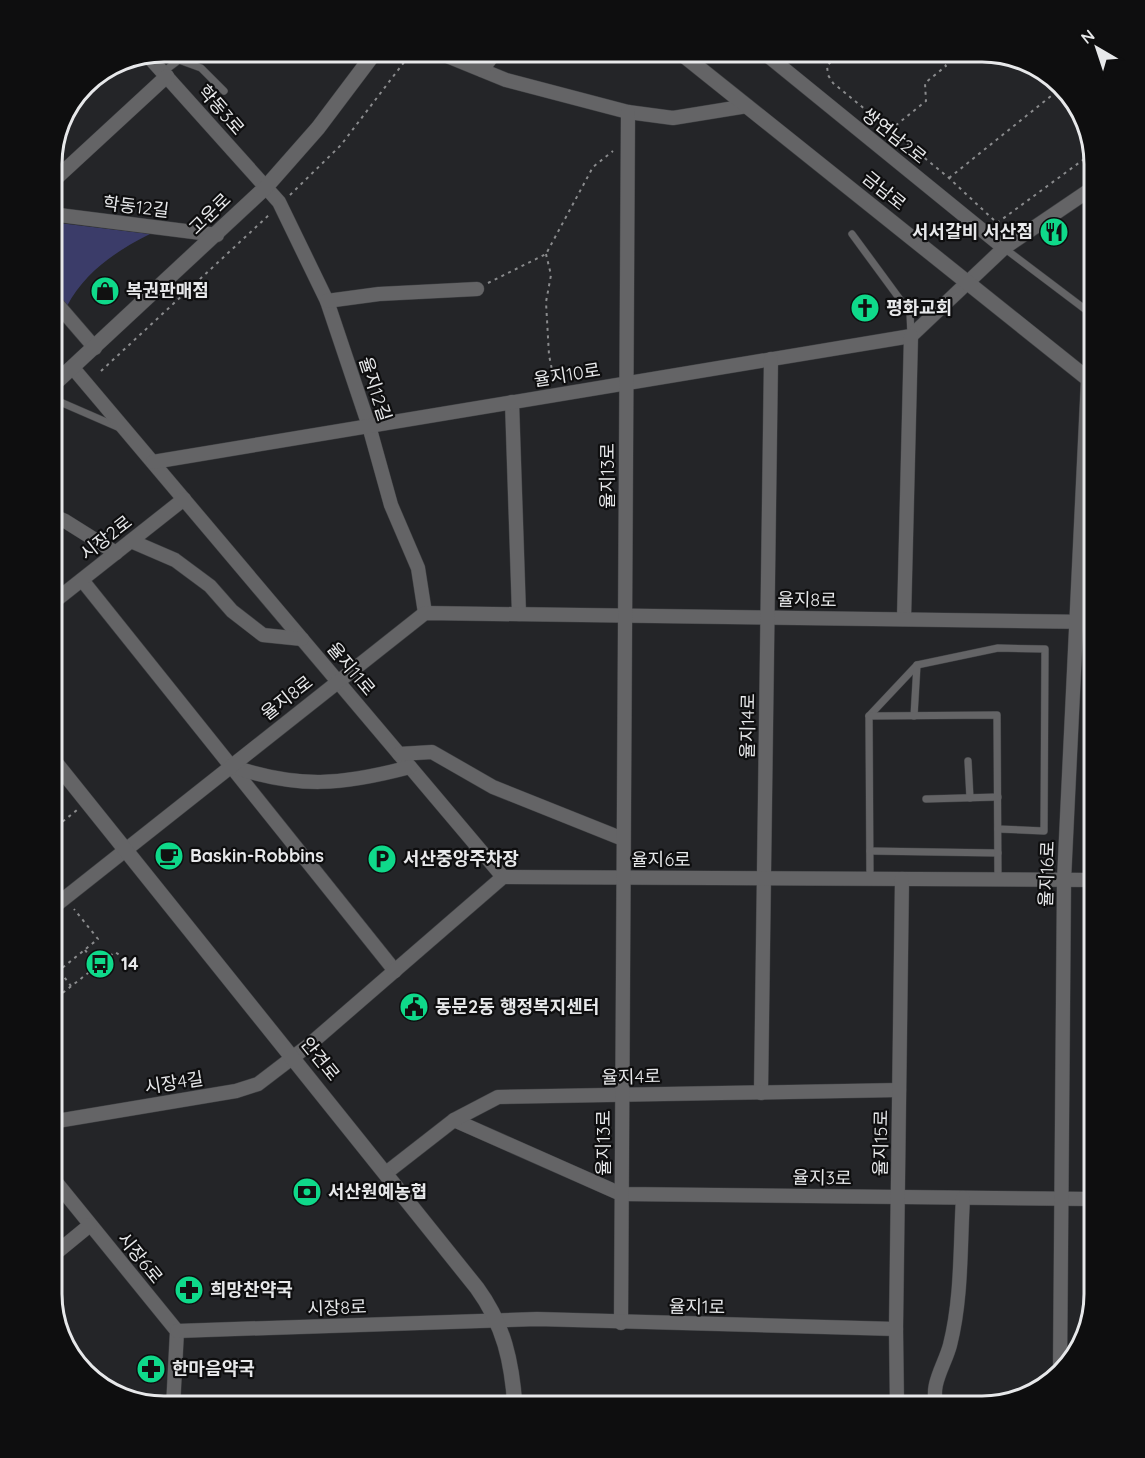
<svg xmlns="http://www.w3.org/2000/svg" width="1145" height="1458" viewBox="0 0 1145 1458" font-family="Quicksand,'Noto Sans KR',sans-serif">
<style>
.green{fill:#3b3c69}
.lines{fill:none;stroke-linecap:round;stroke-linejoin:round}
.service-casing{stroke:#3f4043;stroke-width:8}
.minor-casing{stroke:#3f4043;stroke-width:15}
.tertiary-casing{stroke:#3f4043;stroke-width:16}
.path{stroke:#8a8b8d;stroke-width:2;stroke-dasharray:3 4.5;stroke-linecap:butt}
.service{stroke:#646466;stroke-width:7}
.minor{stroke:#646466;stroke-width:14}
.tertiary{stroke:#646466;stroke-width:15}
.labels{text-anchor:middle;stroke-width:4.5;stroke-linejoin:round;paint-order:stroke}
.street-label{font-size:18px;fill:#e7e8ea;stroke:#0e0e0f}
.poi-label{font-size:18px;font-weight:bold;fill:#e7e8ea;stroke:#0e0e0f;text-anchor:start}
.rim{fill:none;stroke:#e7e8ea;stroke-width:3}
</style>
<rect width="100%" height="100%" fill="#242528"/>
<path class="green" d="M 51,222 L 150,234 C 116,251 85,272 67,306 L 51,287 Z"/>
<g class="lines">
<g class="service-casing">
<g id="service">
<polyline points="163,72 179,60 201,68 224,91"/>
<polyline points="852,234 910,313 911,336"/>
<polyline points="1004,248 1094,316"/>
<polyline points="51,398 120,428"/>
<polyline points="869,716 917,665 998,648 1045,649 1044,831 998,829"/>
<polyline points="914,716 917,665"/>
<polyline points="968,761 970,798"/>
<polyline points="926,799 998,797"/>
<polyline points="870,851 998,853"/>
<polyline points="870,879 869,716 997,715 998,880"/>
</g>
</g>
<g class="minor-casing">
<g id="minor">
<polyline points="435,51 506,80 628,112 673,118 747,106"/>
<polyline points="762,51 1004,248"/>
<polyline points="149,57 279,202 327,301 369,426 391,505 418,568 425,613"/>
<polyline points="482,70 496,51"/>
<polyline points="51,183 167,76"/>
<polyline points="51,214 217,235"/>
<polyline points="51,297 95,348"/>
<polyline points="327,301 379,294 477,289"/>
<polyline points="73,368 503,877"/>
<polyline points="512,402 519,614"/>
<polyline points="153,462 911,336 1004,248 1094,187"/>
<polyline points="51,515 65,521 116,553"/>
<polyline points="131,541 175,560 210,586 232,611 263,635 302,639"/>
<polyline points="82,580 395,971"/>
<polyline points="51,604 184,499"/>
<polyline points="904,619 911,336"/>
<polyline points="399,754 432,752 493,787 623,839"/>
<path d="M 231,766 C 299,789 342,785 410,767"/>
<polyline points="51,909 425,613 1094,622"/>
<polyline points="761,1093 771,359"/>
<polyline points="454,1120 621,1194 1094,1199"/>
<polyline points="51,1122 236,1091 258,1084 309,1045 503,877 1094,880"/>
<polyline points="386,1173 454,1120 498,1097 899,1090"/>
<polyline points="51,1176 177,1331 173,1407"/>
<polyline points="51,1257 90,1225"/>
<polyline points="621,1323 628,112"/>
<polyline points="177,1331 537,1319 896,1329"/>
<polyline points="1060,1371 1064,880 1088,379"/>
<polyline points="897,1407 896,1329 902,879"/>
<path d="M 938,1407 C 928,1387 945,1365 950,1345 C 962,1298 960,1246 963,1198"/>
</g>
</g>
<g class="tertiary-casing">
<g id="tertiary">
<polyline points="678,51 1088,379 1094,380"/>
<polyline points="51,387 266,187 318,128 376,51"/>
<path d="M 51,757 L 477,1288 C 504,1325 512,1362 515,1407"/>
</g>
</g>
<g class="path">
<polyline points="841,51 827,66 828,75 833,83 949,178 997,223 1091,154"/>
<polyline points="890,130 926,101 925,83 946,66 935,51"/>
<polyline points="949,178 1061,88"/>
<polyline points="290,195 341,145 411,53"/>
<polyline points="546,254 551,275 546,302 549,355 554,380"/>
<polyline points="488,283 546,254 593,167 613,151"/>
<polyline points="101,371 270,214"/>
<polyline points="51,418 58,411"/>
<polyline points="51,831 77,810"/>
<polyline points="85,950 97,966"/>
<polyline points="51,960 71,986"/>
<polyline points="51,977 98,939 74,909"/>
<polyline points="51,1002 115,952 124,958"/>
</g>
<use href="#service" class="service"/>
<use href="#minor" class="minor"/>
<use href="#tertiary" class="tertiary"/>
</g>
<defs>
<g id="restaurant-disc" transform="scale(1.5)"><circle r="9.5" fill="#0fd98a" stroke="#0e0e0f"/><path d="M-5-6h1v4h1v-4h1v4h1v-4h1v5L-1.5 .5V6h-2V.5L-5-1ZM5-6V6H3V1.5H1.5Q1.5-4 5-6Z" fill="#111"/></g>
<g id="shop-disc" transform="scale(1.5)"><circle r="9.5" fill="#0fd98a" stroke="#0e0e0f"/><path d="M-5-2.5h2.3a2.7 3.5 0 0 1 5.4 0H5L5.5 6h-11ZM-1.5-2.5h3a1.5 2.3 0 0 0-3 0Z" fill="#111"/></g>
<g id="church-disc" transform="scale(1.5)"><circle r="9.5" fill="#0fd98a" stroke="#0e0e0f"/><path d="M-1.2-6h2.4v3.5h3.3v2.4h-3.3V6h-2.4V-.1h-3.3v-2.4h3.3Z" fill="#111"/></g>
<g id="cafe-disc" transform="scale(1.5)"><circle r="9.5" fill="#0fd98a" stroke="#0e0e0f"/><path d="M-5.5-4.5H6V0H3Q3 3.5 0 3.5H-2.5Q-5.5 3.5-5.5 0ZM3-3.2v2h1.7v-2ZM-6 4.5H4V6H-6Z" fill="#111"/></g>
<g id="parking-disc" transform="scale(1.5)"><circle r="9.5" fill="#0fd98a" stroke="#0e0e0f"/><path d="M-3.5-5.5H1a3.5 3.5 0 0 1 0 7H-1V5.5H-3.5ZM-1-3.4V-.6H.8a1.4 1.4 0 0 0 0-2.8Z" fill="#111"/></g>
<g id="bus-disc" transform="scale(1.5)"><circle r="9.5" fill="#0fd98a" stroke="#0e0e0f"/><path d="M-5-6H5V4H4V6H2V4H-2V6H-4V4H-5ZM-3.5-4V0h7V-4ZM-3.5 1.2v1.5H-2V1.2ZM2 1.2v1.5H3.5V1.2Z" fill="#111"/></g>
<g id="civic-disc" transform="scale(1.5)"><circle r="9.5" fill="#0fd98a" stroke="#0e0e0f"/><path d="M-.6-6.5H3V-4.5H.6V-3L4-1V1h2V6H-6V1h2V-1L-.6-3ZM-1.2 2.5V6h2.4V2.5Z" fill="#111"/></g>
<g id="bank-disc" transform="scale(1.5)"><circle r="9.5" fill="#0fd98a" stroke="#0e0e0f"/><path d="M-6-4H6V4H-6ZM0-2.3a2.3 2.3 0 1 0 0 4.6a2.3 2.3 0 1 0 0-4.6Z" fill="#111"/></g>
<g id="pharmacy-disc" transform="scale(1.5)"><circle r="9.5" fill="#0fd98a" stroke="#0e0e0f"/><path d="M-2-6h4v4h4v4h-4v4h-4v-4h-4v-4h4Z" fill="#111"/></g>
</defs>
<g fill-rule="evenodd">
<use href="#restaurant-disc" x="1054" y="232"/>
<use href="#shop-disc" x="105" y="291"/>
<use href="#church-disc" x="865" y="308"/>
<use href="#cafe-disc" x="169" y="856"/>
<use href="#parking-disc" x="382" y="859"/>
<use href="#bus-disc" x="100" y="964"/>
<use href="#civic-disc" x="414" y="1007"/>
<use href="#bank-disc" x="307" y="1192"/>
<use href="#pharmacy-disc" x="189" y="1290"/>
<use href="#pharmacy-disc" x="151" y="1369"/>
</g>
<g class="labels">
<g class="street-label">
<text transform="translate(221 110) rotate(49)" y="6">학동3로</text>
<text transform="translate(894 136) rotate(39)" y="6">쌍연남2로</text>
<text transform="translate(884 191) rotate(39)" y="6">금남로</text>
<text transform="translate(136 207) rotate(7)" y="6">학동12길</text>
<text transform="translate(210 214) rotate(-44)" y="6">고운로</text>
<text transform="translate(567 375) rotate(-9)" y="6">율지10로</text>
<text transform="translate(375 389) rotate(72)" y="6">율지12길</text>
<text transform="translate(608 476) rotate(-90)" y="6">율지13로</text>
<text transform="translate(106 538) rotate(-38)" y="6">시장2로</text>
<text transform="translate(807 600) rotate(1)" y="6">율지8로</text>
<text transform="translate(351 669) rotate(50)" y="6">율지11로</text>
<text transform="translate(287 698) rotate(-38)" y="6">율지8로</text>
<text transform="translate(748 726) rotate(-89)" y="6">율지14로</text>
<text x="661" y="866">율지6로</text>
<text transform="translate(1047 874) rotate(-88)" y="6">율지16로</text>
<text transform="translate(320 1059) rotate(51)" y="6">안견로</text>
<text transform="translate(631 1077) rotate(-1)" y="6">율지4로</text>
<text transform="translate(174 1083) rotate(-9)" y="6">시장4길</text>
<text transform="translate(604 1143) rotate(-90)" y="6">율지13로</text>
<text transform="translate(881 1143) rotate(-89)" y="6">율지15로</text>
<text transform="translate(822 1178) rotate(1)" y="6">율지3로</text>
<text transform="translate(140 1258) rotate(51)" y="6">시장6로</text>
<text transform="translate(697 1307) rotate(1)" y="6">율지1로</text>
<text transform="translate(337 1308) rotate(-2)" y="6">시장8로</text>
</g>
<g class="poi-label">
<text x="1033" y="238" text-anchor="end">서서갈비 서산점</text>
<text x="126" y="297">복권판매점</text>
<text x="886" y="314">평화교회</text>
<text x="190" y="862">Baskin-Robbins</text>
<text x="403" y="865">서산중앙주차장</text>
<text x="121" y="970">14</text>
<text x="435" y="1013">동문2동 행정복지센터</text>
<text x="328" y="1198">서산원예농협</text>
<text x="210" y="1296">희망찬약국</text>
<text x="172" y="1375">한마음약국</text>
</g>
</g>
<path d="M0 0H1145V1458H0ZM164 62H982A102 102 0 0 1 1084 164V1294A102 102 0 0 1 982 1396H164A102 102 0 0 1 62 1294V164A102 102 0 0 1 164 62Z" fill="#0e0e0f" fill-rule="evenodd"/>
<path class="rim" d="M164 62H982A102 102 0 0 1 1084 164V1294A102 102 0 0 1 982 1396H164A102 102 0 0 1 62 1294V164A102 102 0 0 1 164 62Z"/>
<g transform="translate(1097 48) rotate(321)" stroke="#0e0e0f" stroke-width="4.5" paint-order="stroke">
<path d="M0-4.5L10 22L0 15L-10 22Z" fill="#e7e8ea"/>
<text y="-9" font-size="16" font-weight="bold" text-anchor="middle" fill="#e7e8ea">N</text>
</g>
</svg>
